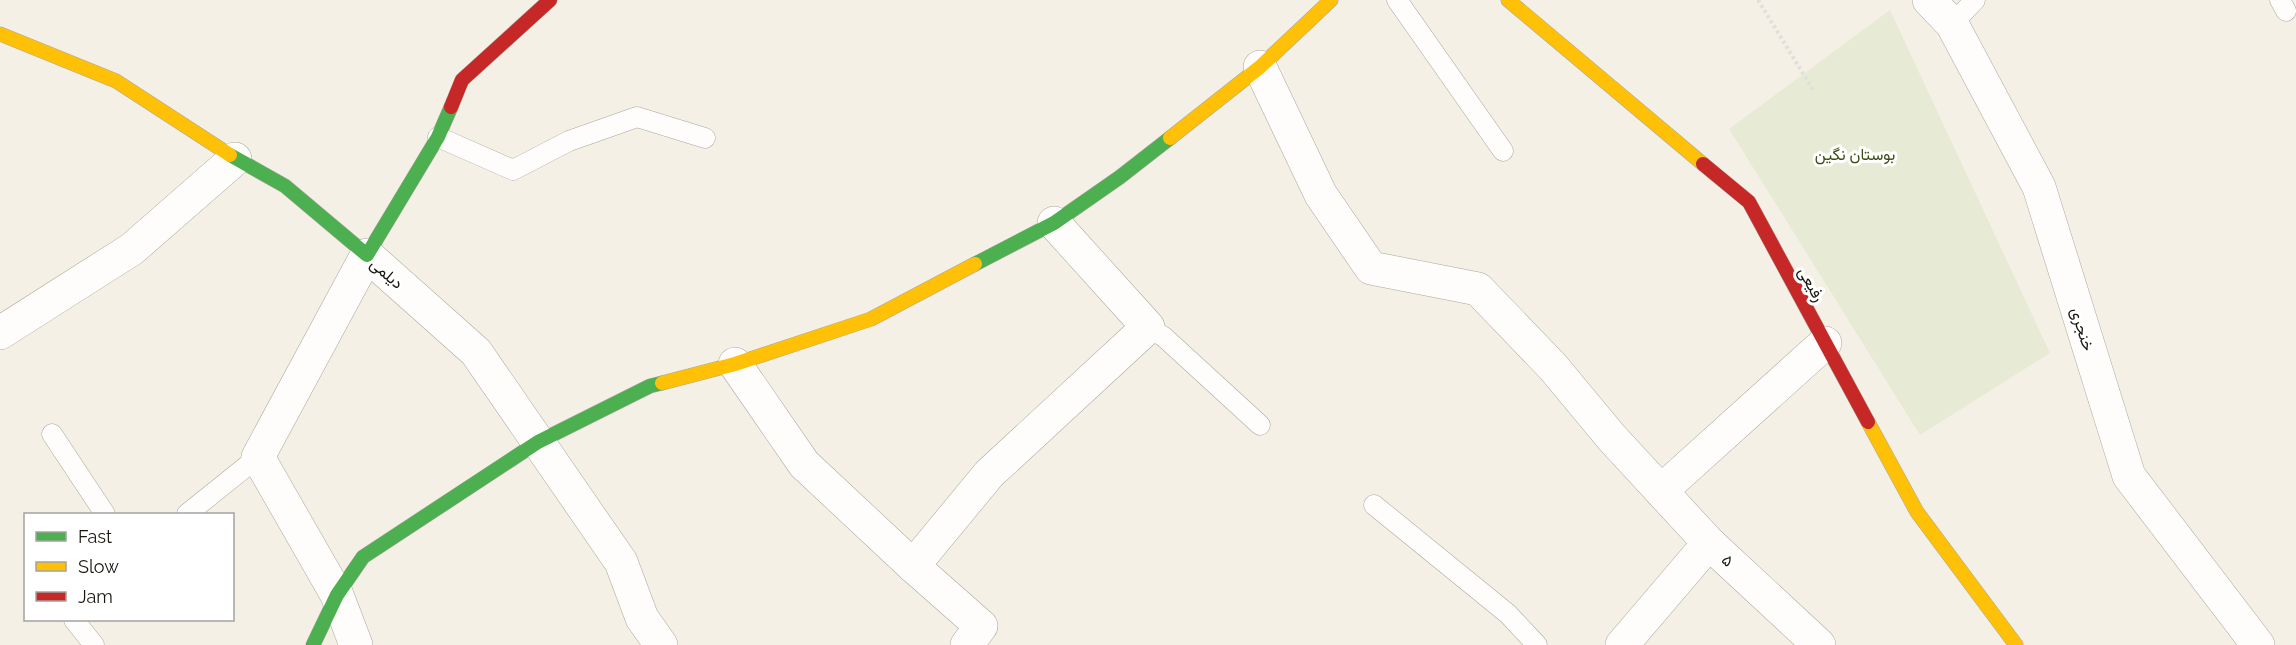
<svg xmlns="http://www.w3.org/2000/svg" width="2296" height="645" viewBox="0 0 2296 645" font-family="Raleway,Vazirmatn,sans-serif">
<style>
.green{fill:#e7ead5}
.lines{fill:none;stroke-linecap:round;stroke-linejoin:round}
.lane-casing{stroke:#aaa79f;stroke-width:21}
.street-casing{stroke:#aaa79f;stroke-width:34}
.fast-casing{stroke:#aaa79f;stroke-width:15}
.slow-casing{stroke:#aaa79f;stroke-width:15}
.jam-casing{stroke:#aaa79f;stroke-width:15}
.path{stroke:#e0dfdc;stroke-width:4;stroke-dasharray:3 3;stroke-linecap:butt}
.lane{stroke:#fefdfb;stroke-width:20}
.street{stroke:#fefdfb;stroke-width:33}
.fast{stroke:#4caf50;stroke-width:14}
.slow{stroke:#ffc107;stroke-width:14}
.jam{stroke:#c62828;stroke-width:14}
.labels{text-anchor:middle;stroke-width:6;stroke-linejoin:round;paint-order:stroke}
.park-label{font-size:16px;fill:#3c4b14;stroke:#fff}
.street-label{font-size:16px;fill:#19160f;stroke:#fff}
</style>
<rect width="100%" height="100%" fill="#f5f0e5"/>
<polygon class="green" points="1890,10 2050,353 1920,435 1729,129"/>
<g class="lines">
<g class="lane-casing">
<g id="lane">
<polyline points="1397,0 1503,151"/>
<polyline points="2280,0 2286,11"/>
<polyline points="1952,24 1975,0"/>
<polyline points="438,137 513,170 569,141 637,117 705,138"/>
<polyline points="1148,327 1164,337 1260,425"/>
<polyline points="52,434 105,514"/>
<polyline points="1374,505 1508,614 1537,645"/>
<polyline points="187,514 258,457"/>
<polyline points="74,620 94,645"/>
</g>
</g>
<g class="street-casing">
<g id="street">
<polyline points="1929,0 1952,24 2039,187 2129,476 2258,645"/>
<polyline points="1260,67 1321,195 1371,268 1478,289 1553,367 1612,438 1709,543"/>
<polyline points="0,333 132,249 235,159"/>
<polyline points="735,364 804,464 913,566 989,474 1148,327 1054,223"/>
<polyline points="1661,491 1825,343"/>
<polyline points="913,566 981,626 967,645"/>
<polyline points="356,645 337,595 258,457 367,255 476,352 621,562 642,618 661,645"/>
<polyline points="1622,645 1709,543 1819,645"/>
</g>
</g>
<g class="fast-casing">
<g id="fast">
<polyline points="230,155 285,186 367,255 438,137 451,107"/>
<polyline points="975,264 1054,223 1120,177 1170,138"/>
<polyline points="313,645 337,595 363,557 538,442 650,386 662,383"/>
</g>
</g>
<g class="slow-casing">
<g id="slow">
<polyline points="1508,0 1703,164"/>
<polyline points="0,34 116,81 230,155"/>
<polyline points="1170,138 1260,67 1331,0"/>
<polyline points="662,383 735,364 871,319 975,264"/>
<polyline points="1868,422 1917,512 2016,645"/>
</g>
</g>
<g class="jam-casing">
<g id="jam">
<polyline points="451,107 462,80 550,0"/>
<polyline points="1703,164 1749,202 1868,422"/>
</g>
</g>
<polyline class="path" points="1758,0 1813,90"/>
<use href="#lane" class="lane"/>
<use href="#street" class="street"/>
<use href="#fast" class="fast"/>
<use href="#slow" class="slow"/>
<use href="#jam" class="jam"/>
</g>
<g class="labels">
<g class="park-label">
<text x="1855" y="160">بوستان نگین</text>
</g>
<g class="street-label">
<text transform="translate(387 273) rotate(41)" y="6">دیلمی</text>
<text transform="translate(1812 284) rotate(61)" y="6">رفیعی</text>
<text transform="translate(2083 329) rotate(73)" y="6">خنجری</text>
<text transform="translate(1728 560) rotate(43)" y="6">۵</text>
</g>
</g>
<rect x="24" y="513" width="210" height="108" fill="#ffffff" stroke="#a3a29f" stroke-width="1.5"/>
<rect x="36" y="532" width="30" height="9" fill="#4caf50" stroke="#a3a29f" stroke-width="1.5"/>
<text x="78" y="543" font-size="18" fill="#19160f">Fast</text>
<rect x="36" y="562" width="30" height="9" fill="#ffc107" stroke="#a3a29f" stroke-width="1.5"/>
<text x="78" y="573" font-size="18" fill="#19160f">Slow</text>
<rect x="36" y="592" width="30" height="9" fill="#c62828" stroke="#a3a29f" stroke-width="1.5"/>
<text x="78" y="603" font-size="18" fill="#19160f">Jam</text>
</svg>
